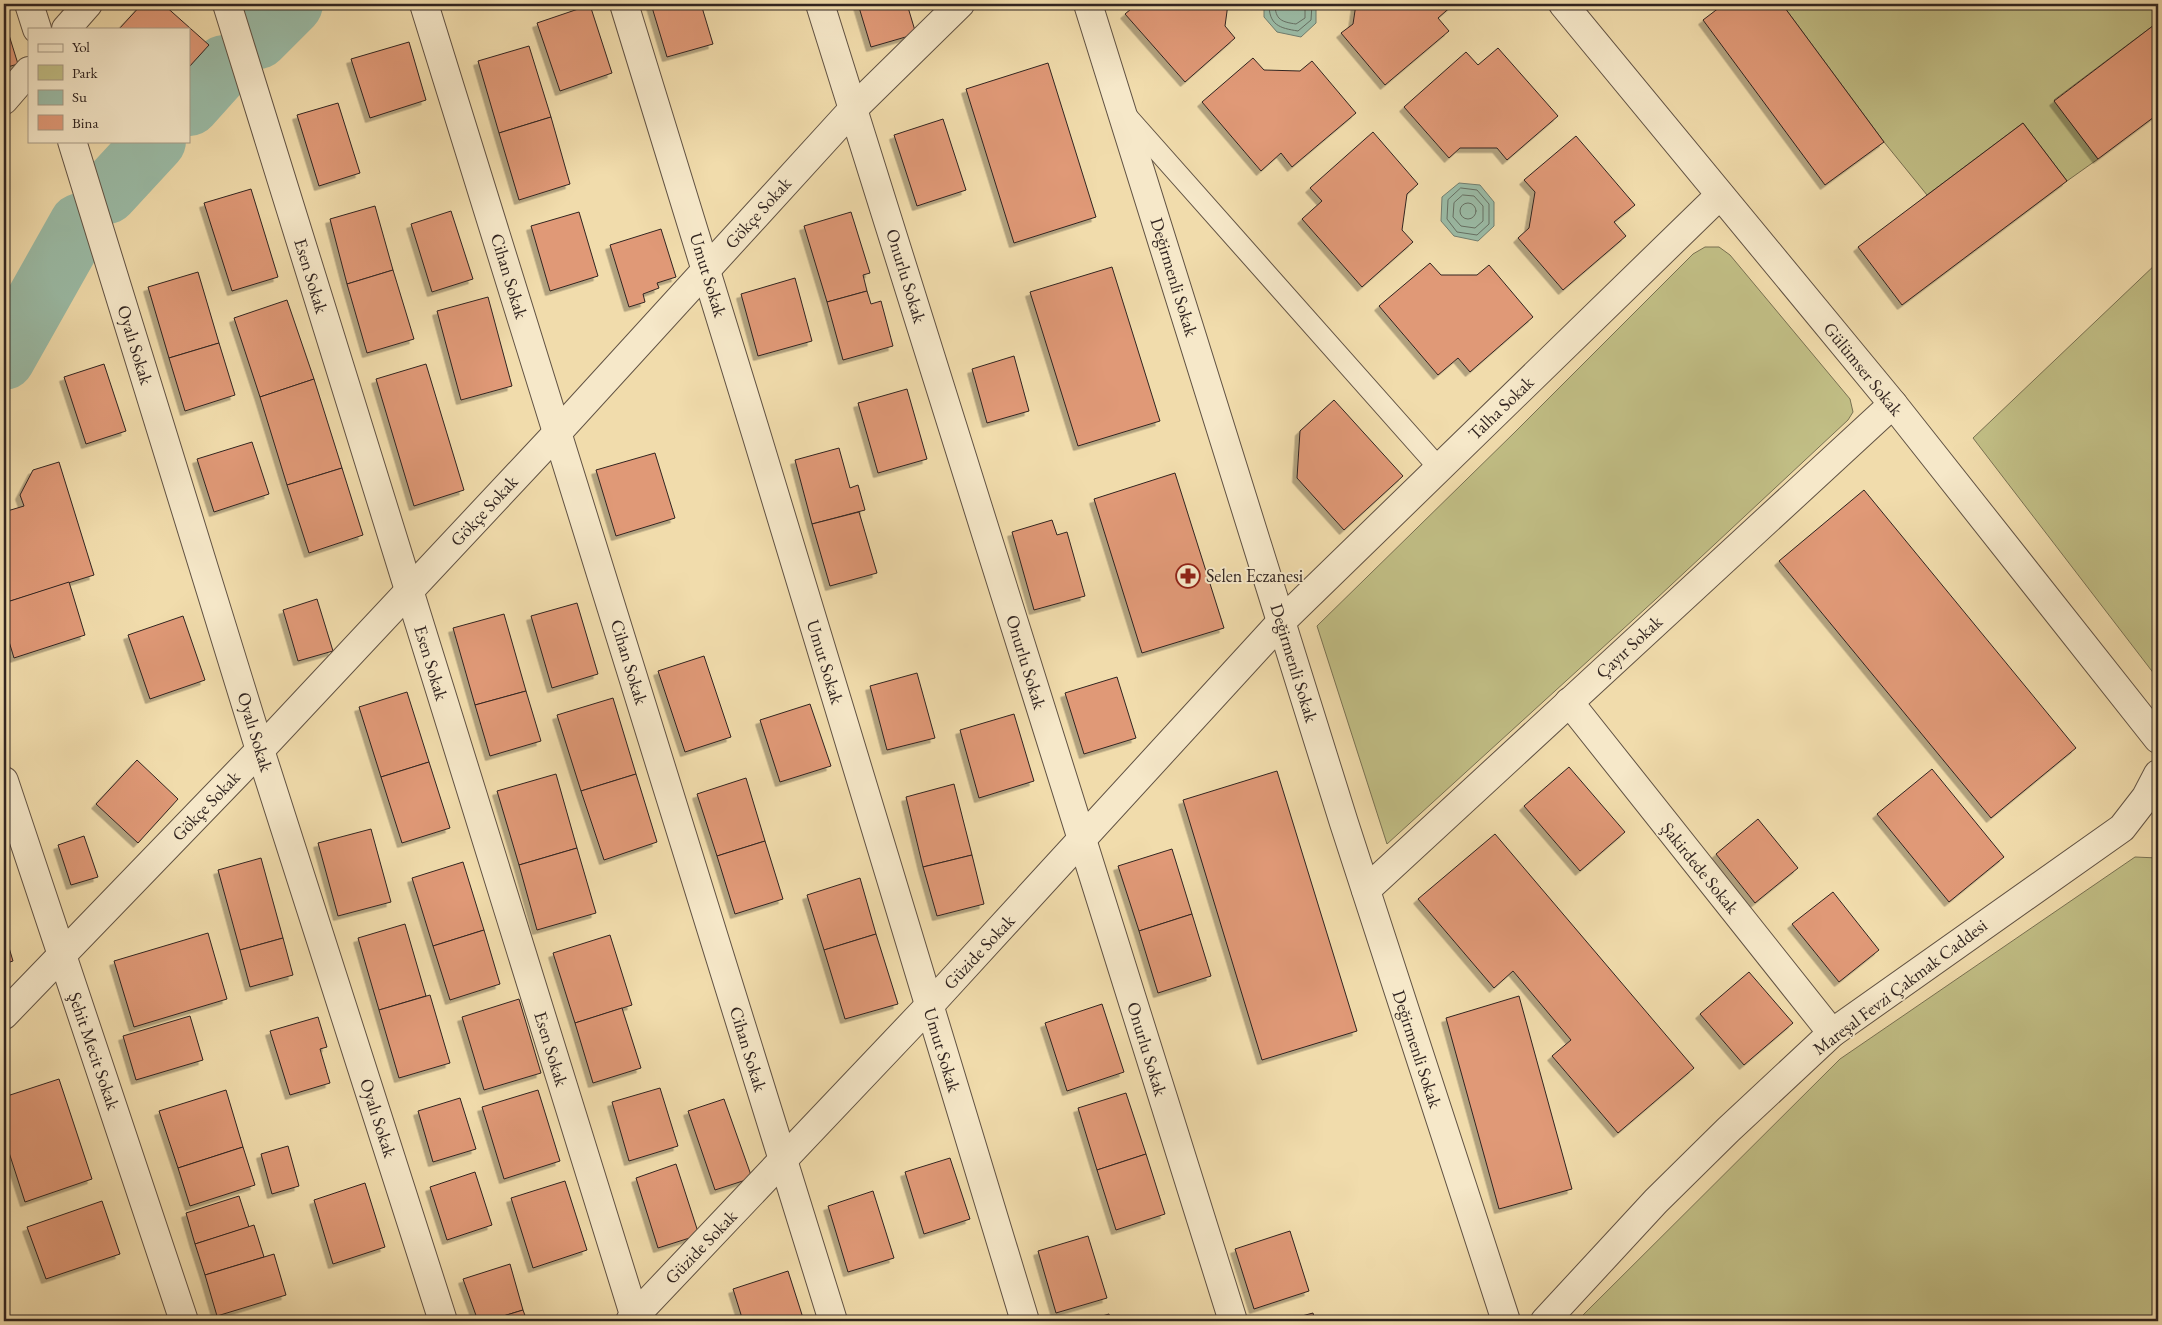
<svg xmlns="http://www.w3.org/2000/svg" width="2162" height="1325" viewBox="0 0 2162 1325" font-family="'EB Garamond',serif">
<style>
.green{fill:#c1be85;stroke:#797152}
.water{fill:#9bbca7;stroke:#717f71}
.lines{fill:none;stroke-linecap:round;stroke-linejoin:round}
.shore{stroke:#667064;stroke-width:1}
.river{stroke:#9bbca7;stroke-width:62}
.building{fill:#e09977;stroke:#312420;filter:url(#shadow)}
.lane-casing{stroke:#615243;stroke-width:22}
.street-casing{stroke:#615243;stroke-width:30}
.lane{stroke:#f6e8c9;stroke-width:20}
.street{stroke:#f6e8c9;stroke-width:28}
.labels{text-anchor:middle;stroke-width:4;stroke-linejoin:round;paint-order:stroke}
.street-label{font-size:18px;fill:#312420;stroke:#f6e8c9}
.poi-label{font-size:18px;fill:#312420;stroke:#f6e8c9;text-anchor:start}
</style>
<defs>
<filter id="shadow"><feDropShadow dx="-4.5" dy="4.5" stdDeviation="0" flood-color="#0004"/></filter>
</defs>
<rect width="100%" height="100%" fill="#f1dcac"/>
<filter id="stains"><feTurbulence type="fractalNoise" baseFrequency=".004" numOctaves="4"/><feColorMatrix values="0 0 0 0 .2 0 0 0 0 .09 0 0 0 0 .02 0 0 0 .5 -.17"/></filter>
<radialGradient id="worn" r=".72"><stop offset=".6" stop-color="#630" stop-opacity="0"/><stop offset="1" stop-color="#630" stop-opacity=".3"/></radialGradient>
<g class="green">
<polygon points="1782,4 2158,4 2158,22 2054,100 2098,159 2067,181 2023,123 1927,195 1884,142"/>
<polygon points="1705,247 1719,247 1730,255 1850,399 1853,412 1848,420 1656,599 1387,844 1317,626 1515,432 1693,254"/>
<polygon points="2158,262 2158,679 1973,438"/>
<polygon points="2135,857 2158,858 2158,1321 1577,1321 1840,1059"/>
</g>
<g class="water">
<polygon points="1264,4 1316,4 1316,23 1301,37 1277,32 1264,17"/>
<polygon points="1459,183 1480,185 1494,202 1494,226 1478,241 1454,236 1441,221 1442,197"/>
</g>
<g class="lines">
<g class="shore">
<path d="M 1269,4 C 1269,25 1279,28 1298,31 L 1311,20 L 1312,4"/>
<path d="M 1275,4 C 1275,20 1282,22 1296,24 L 1305,18 L 1305,4"/>
<polygon points="1461,188 1477,190 1489,204 1489,224 1477,235 1457,232 1447,219 1448,200"/>
<polygon points="1463,195 1474,196 1483,206 1483,221 1475,228 1461,226 1453,217 1454,203"/>
<circle cx="1468" cy="211" r="8"/>
</g>
<g class="river">
<polyline points="258,38 292,4"/>
<polyline points="189,105 224,66"/>
<polyline points="107,193 155,141"/>
<polyline points="4,359 80,224"/>
</g>
</g>
<g class="building">
<polygon points="142,4 163,4 209,45 189,67 189,29 119,29"/>
<polygon points="651,4 701,4 713,44 667,57"/>
<polygon points="858,4 907,4 916,34 871,47"/>
<polygon points="1137,4 1228,4 1225,26 1235,38 1185,82 1125,14"/>
<polygon points="1356,4 1454,4 1438,18 1449,31 1385,85 1341,33 1353,24"/>
<polygon points="1724,4 1782,4 1884,142 1825,185 1703,20"/>
<polygon points="590,5 612,73 560,91 537,23"/>
<polygon points="4,19 18,64 4,68"/>
<polygon points="2158,22 2158,114 2098,159 2054,101"/>
<polygon points="409,42 426,100 370,118 351,59"/>
<polygon points="529,46 551,117 499,133 478,61"/>
<polygon points="1498,48 1558,116 1507,160 1497,148 1460,148 1449,158 1404,107 1466,52 1478,65"/>
<polygon points="1253,58 1264,70 1300,71 1312,61 1356,113 1292,167 1281,153 1261,171 1202,102"/>
<polygon points="1048,63 1096,217 1014,243 966,89"/>
<polygon points="338,103 360,173 319,186 297,115"/>
<polygon points="551,117 570,184 519,200 499,133"/>
<polygon points="943,119 966,190 917,206 894,135"/>
<polygon points="2023,123 2067,181 1902,305 1858,247"/>
<polygon points="1373,132 1418,184 1407,194 1402,230 1413,242 1362,287 1302,219 1322,201 1310,188"/>
<polygon points="1576,136 1635,205 1614,222 1626,236 1563,290 1518,238 1529,228 1535,192 1524,180"/>
<polygon points="251,189 278,277 232,291 204,203"/>
<polygon points="375,206 393,270 347,284 330,219"/>
<polygon points="451,211 473,279 432,292 411,224"/>
<polygon points="579,212 598,276 550,291 531,226"/>
<polygon points="851,212 870,273 863,275 867,291 827,302 804,226"/>
<polygon points="661,229 676,277 657,283 659,288 643,294 645,302 629,307 610,245"/>
<polygon points="1430,263 1441,275 1477,275 1489,265 1533,317 1470,372 1458,358 1438,375 1379,306"/>
<polygon points="1112,267 1160,421 1078,446 1030,292"/>
<polygon points="393,270 414,339 367,353 347,284"/>
<polygon points="198,272 219,343 169,358 148,287"/>
<polygon points="795,278 812,341 758,356 741,294"/>
<polygon points="867,291 871,304 881,301 893,346 843,360 827,302"/>
<polygon points="488,297 512,386 461,400 437,311"/>
<polygon points="287,300 314,379 260,397 234,318"/>
<polygon points="219,343 235,395 185,411 169,358"/>
<polygon points="1014,356 1029,411 987,423 972,369"/>
<polygon points="104,364 126,431 86,444 64,377"/>
<polygon points="426,364 464,490 414,506 376,379"/>
<polygon points="314,379 342,468 287,485 260,397"/>
<polygon points="907,389 927,459 878,473 858,403"/>
<polygon points="1334,400 1403,476 1344,530 1297,478 1300,431"/>
<polygon points="252,442 269,494 214,512 197,459"/>
<polygon points="839,448 850,488 858,485 865,510 812,524 795,460"/>
<polygon points="655,453 675,518 616,536 596,470"/>
<polygon points="59,462 94,575 4,603 4,542 8,541 4,528 4,512 24,506 20,495 33,470"/>
<polygon points="342,468 363,535 309,553 287,485"/>
<polygon points="1175,473 1224,628 1142,653 1094,499"/>
<polygon points="1864,490 2076,748 1991,818 1779,561"/>
<polygon points="859,512 877,573 830,586 812,524"/>
<polygon points="1052,520 1057,535 1067,532 1085,596 1034,610 1012,532"/>
<polygon points="69,582 85,635 14,658 4,625 4,603"/>
<polygon points="317,599 333,651 298,661 283,610"/>
<polygon points="577,603 598,674 552,688 531,616"/>
<polygon points="504,614 526,691 475,705 453,628"/>
<polygon points="183,616 205,680 150,699 128,635"/>
<polygon points="704,656 731,737 685,752 658,671"/>
<polygon points="917,673 935,738 887,750 870,686"/>
<polygon points="1117,677 1136,738 1084,754 1065,693"/>
<polygon points="526,691 541,741 490,756 475,705"/>
<polygon points="407,692 429,762 381,777 359,707"/>
<polygon points="613,698 636,774 581,791 557,715"/>
<polygon points="810,704 831,766 780,782 760,720"/>
<polygon points="1014,714 1034,781 979,798 960,730"/>
<polygon points="137,760 178,799 138,843 96,804"/>
<polygon points="429,762 450,828 402,843 381,777"/>
<polygon points="1569,767 1625,832 1580,871 1524,806"/>
<polygon points="1932,769 2004,857 1949,902 1877,814"/>
<polygon points="1277,771 1357,1031 1262,1060 1183,800"/>
<polygon points="556,774 577,848 519,865 497,791"/>
<polygon points="636,774 657,842 604,860 581,791"/>
<polygon points="746,778 765,841 717,856 697,794"/>
<polygon points="954,784 972,855 923,867 906,797"/>
<polygon points="1758,819 1798,868 1755,903 1716,854"/>
<polygon points="371,829 391,902 338,916 318,843"/>
<polygon points="1495,834 1694,1068 1618,1133 1552,1056 1571,1040 1513,971 1494,988 1418,899"/>
<polygon points="84,836 98,877 71,885 58,845"/>
<polygon points="765,841 783,899 735,914 717,856"/>
<polygon points="577,848 596,913 537,930 519,865"/>
<polygon points="1172,849 1192,914 1139,931 1118,866"/>
<polygon points="972,855 984,904 937,916 923,867"/>
<polygon points="261,858 283,938 240,950 218,870"/>
<polygon points="463,862 484,930 433,946 412,878"/>
<polygon points="860,878 876,934 824,950 807,895"/>
<polygon points="1833,892 1879,950 1839,982 1792,924"/>
<polygon points="1192,914 1211,976 1158,993 1139,931"/>
<polygon points="405,924 426,996 379,1010 358,938"/>
<polygon points="484,930 500,984 450,1000 433,946"/>
<polygon points="4,931 13,961 4,964"/>
<polygon points="208,933 227,999 134,1027 114,961"/>
<polygon points="876,934 898,1004 845,1019 824,950"/>
<polygon points="610,935 632,1005 575,1023 553,953"/>
<polygon points="283,938 293,975 250,987 240,950"/>
<polygon points="1749,972 1793,1023 1744,1065 1700,1014"/>
<polygon points="430,995 450,1063 399,1078 379,1010"/>
<polygon points="1519,996 1572,1189 1499,1209 1446,1018"/>
<polygon points="519,999 541,1073 484,1090 462,1017"/>
<polygon points="1102,1004 1124,1072 1067,1091 1045,1023"/>
<polygon points="622,1008 641,1068 593,1083 575,1023"/>
<polygon points="190,1016 203,1060 136,1080 123,1036"/>
<polygon points="318,1017 327,1047 320,1049 330,1083 290,1095 270,1031"/>
<polygon points="59,1079 92,1179 25,1202 4,1137 4,1097"/>
<polygon points="660,1088 678,1146 629,1161 612,1102"/>
<polygon points="226,1090 243,1147 178,1168 159,1111"/>
<polygon points="538,1090 560,1161 504,1179 482,1107"/>
<polygon points="1126,1093 1146,1154 1097,1170 1078,1108"/>
<polygon points="460,1098 476,1149 433,1162 418,1111"/>
<polygon points="724,1099 752,1178 715,1190 688,1111"/>
<polygon points="288,1146 299,1186 272,1194 261,1154"/>
<polygon points="243,1147 255,1185 190,1206 178,1168"/>
<polygon points="1146,1154 1165,1214 1116,1230 1097,1170"/>
<polygon points="950,1158 970,1219 924,1234 905,1172"/>
<polygon points="676,1164 699,1235 658,1248 636,1178"/>
<polygon points="475,1172 492,1225 447,1240 430,1187"/>
<polygon points="565,1181 587,1250 533,1268 511,1198"/>
<polygon points="365,1183 385,1247 333,1264 314,1200"/>
<polygon points="873,1191 894,1258 848,1272 828,1206"/>
<polygon points="239,1196 249,1227 195,1244 186,1213"/>
<polygon points="102,1201 120,1254 46,1279 27,1227"/>
<polygon points="254,1225 264,1257 205,1275 195,1244"/>
<polygon points="1290,1231 1309,1291 1254,1309 1235,1249"/>
<polygon points="1088,1236 1107,1298 1056,1313 1038,1251"/>
<polygon points="274,1254 286,1295 217,1316 205,1275"/>
<polygon points="510,1264 523,1310 487,1321 478,1321 463,1279"/>
<polygon points="788,1271 804,1321 743,1321 733,1289"/>
<polygon points="523,1310 527,1321 487,1321"/>
<polygon points="1313,1313 1315,1321 1283,1321"/>
<polygon points="1109,1314 1111,1321 1085,1321"/>
<polygon points="327,1316 329,1321 308,1321"/>
</g>
<g class="lines">
<g class="lane-casing">
<polyline id="lane" points="1125,114 1439,468"/>
</g>
<g class="street-casing">
<g id="street">
<polyline points="29,4 37,29"/>
<polyline points="227,4 636,1321"/>
<polyline points="424,4 833,1321"/>
<path d="M 624,4 C 761,442 890,883 1025,1321"/>
<polyline points="820,4 1233,1321"/>
<polyline points="1088,4 1344,823 1506,1321"/>
<polyline points="1563,4 1893,404 2158,739"/>
<polyline points="66,29 88,4"/>
<polyline points="4,100 29,71"/>
<polyline points="72,141 260,750 443,1321"/>
<polyline points="1569,702 1832,1033"/>
<polyline points="4,781 184,1321"/>
<polyline points="1366,890 1893,404"/>
<polyline points="4,1015 260,750 558,432 853,109 960,4"/>
<polyline points="630,1321 928,1007 1281,622 1720,195"/>
<polyline points="1545,1321 1656,1201 1728,1130 1832,1033 2122,828 2146,797 2158,774"/>
</g>
</g>
<use href="#lane" class="lane"/>
<use href="#street" class="street"/>
</g>
<defs>
<g id="pharmacy-ring" transform="scale(1.25)"><circle r="9.5" fill="#f6e8c9" stroke="#8f2418" stroke-width="1.5"/><path d="M-2-6h4v4h4v4h-4v4h-4v-4h-4v-4h4Z" fill="#8f2418"/></g>
</defs>
<g fill-rule="evenodd">
<use href="#pharmacy-ring" x="1188" y="576"/>
</g>
<g class="labels">
<g class="street-label">
<text transform="translate(758 213) rotate(-48)" y="6">Gökçe Sokak</text>
<text transform="translate(708 275) rotate(73)" y="6">Umut Sokak</text>
<text transform="translate(311 276) rotate(73)" y="6">Esen Sokak</text>
<text transform="translate(509 276) rotate(73)" y="6">Cihan Sokak</text>
<text transform="translate(906 276) rotate(73)" y="6">Onurlu Sokak</text>
<text transform="translate(1174 277) rotate(73)" y="6">Değirmenli Sokak</text>
<text transform="translate(135 345) rotate(73)" y="6">Oyalı Sokak</text>
<text transform="translate(1863 369) rotate(51)" y="6">Gülümser Sokak</text>
<text transform="translate(1501 408) rotate(-44)" y="6">Talha Sokak</text>
<text transform="translate(484 511) rotate(-47)" y="6">Gökçe Sokak</text>
<text transform="translate(1629 647) rotate(-43)" y="6">Çayır Sokak</text>
<text transform="translate(629 662) rotate(73)" y="6">Cihan Sokak</text>
<text transform="translate(825 662) rotate(73)" y="6">Umut Sokak</text>
<text transform="translate(1026 662) rotate(73)" y="6">Onurlu Sokak</text>
<text transform="translate(431 663) rotate(73)" y="6">Esen Sokak</text>
<text transform="translate(1294 663) rotate(73)" y="6">Değirmenli Sokak</text>
<text transform="translate(255 732) rotate(73)" y="6">Oyalı Sokak</text>
<text transform="translate(206 806) rotate(-46)" y="6">Gökçe Sokak</text>
<text transform="translate(1700 868) rotate(51)" y="6">Şakirdede Sokak</text>
<text transform="translate(979 952) rotate(-47)" y="6">Güzide Sokak</text>
<text transform="translate(1900 987) rotate(-37)" y="6">Mareşal Fevzi Çakmak Caddesi</text>
<text transform="translate(551 1049) rotate(73)" y="6">Esen Sokak</text>
<text transform="translate(748 1049) rotate(73)" y="6">Cihan Sokak</text>
<text transform="translate(1147 1049) rotate(73)" y="6">Onurlu Sokak</text>
<text transform="translate(1417 1049) rotate(72)" y="6">Değirmenli Sokak</text>
<text transform="translate(942 1050) rotate(73)" y="6">Umut Sokak</text>
<text transform="translate(94 1051) rotate(71)" y="6">Şehit Mecit Sokak</text>
<text transform="translate(378 1118) rotate(72)" y="6">Oyalı Sokak</text>
<text transform="translate(701 1247) rotate(-46)" y="6">Güzide Sokak</text>
</g>
<g class="poi-label">
<text x="1206" y="582">Selen Eczanesi</text>
</g>
</g>
<rect width="2162" height="1325" fill="none" stroke="#f1dcac" stroke-width="20"/>
<rect x="5" y="5" width="2152" height="1315" fill="none" stroke="#312420" stroke-width="2.5"/>
<rect x="10" y="10" width="2142" height="1305" fill="none" stroke="#312420"/>
<rect x="28" y="28" width="162" height="115" fill="#f6e8c9" stroke="#a79a85"/>
<rect x="38" y="44" width="25" height="8" fill="#f6e8c9" stroke="#a79a85"/>
<text x="72" y="52" font-size="15" fill="#312420">Yol</text>
<rect x="38" y="65" width="25" height="15" fill="#c1be85" stroke="#a79a85"/>
<text x="72" y="78" font-size="15" fill="#312420">Park</text>
<rect x="38" y="90" width="25" height="15" fill="#9bbca7" stroke="#a79a85"/>
<text x="72" y="102" font-size="15" fill="#312420">Su</text>
<rect x="38" y="115" width="25" height="15" fill="#e09977" stroke="#a79a85"/>
<text x="72" y="128" font-size="15" fill="#312420">Bina</text>
<rect width="100%" height="100%" filter="url(#stains)"/>
<rect width="100%" height="100%" fill="url(#worn)"/>
</svg>
